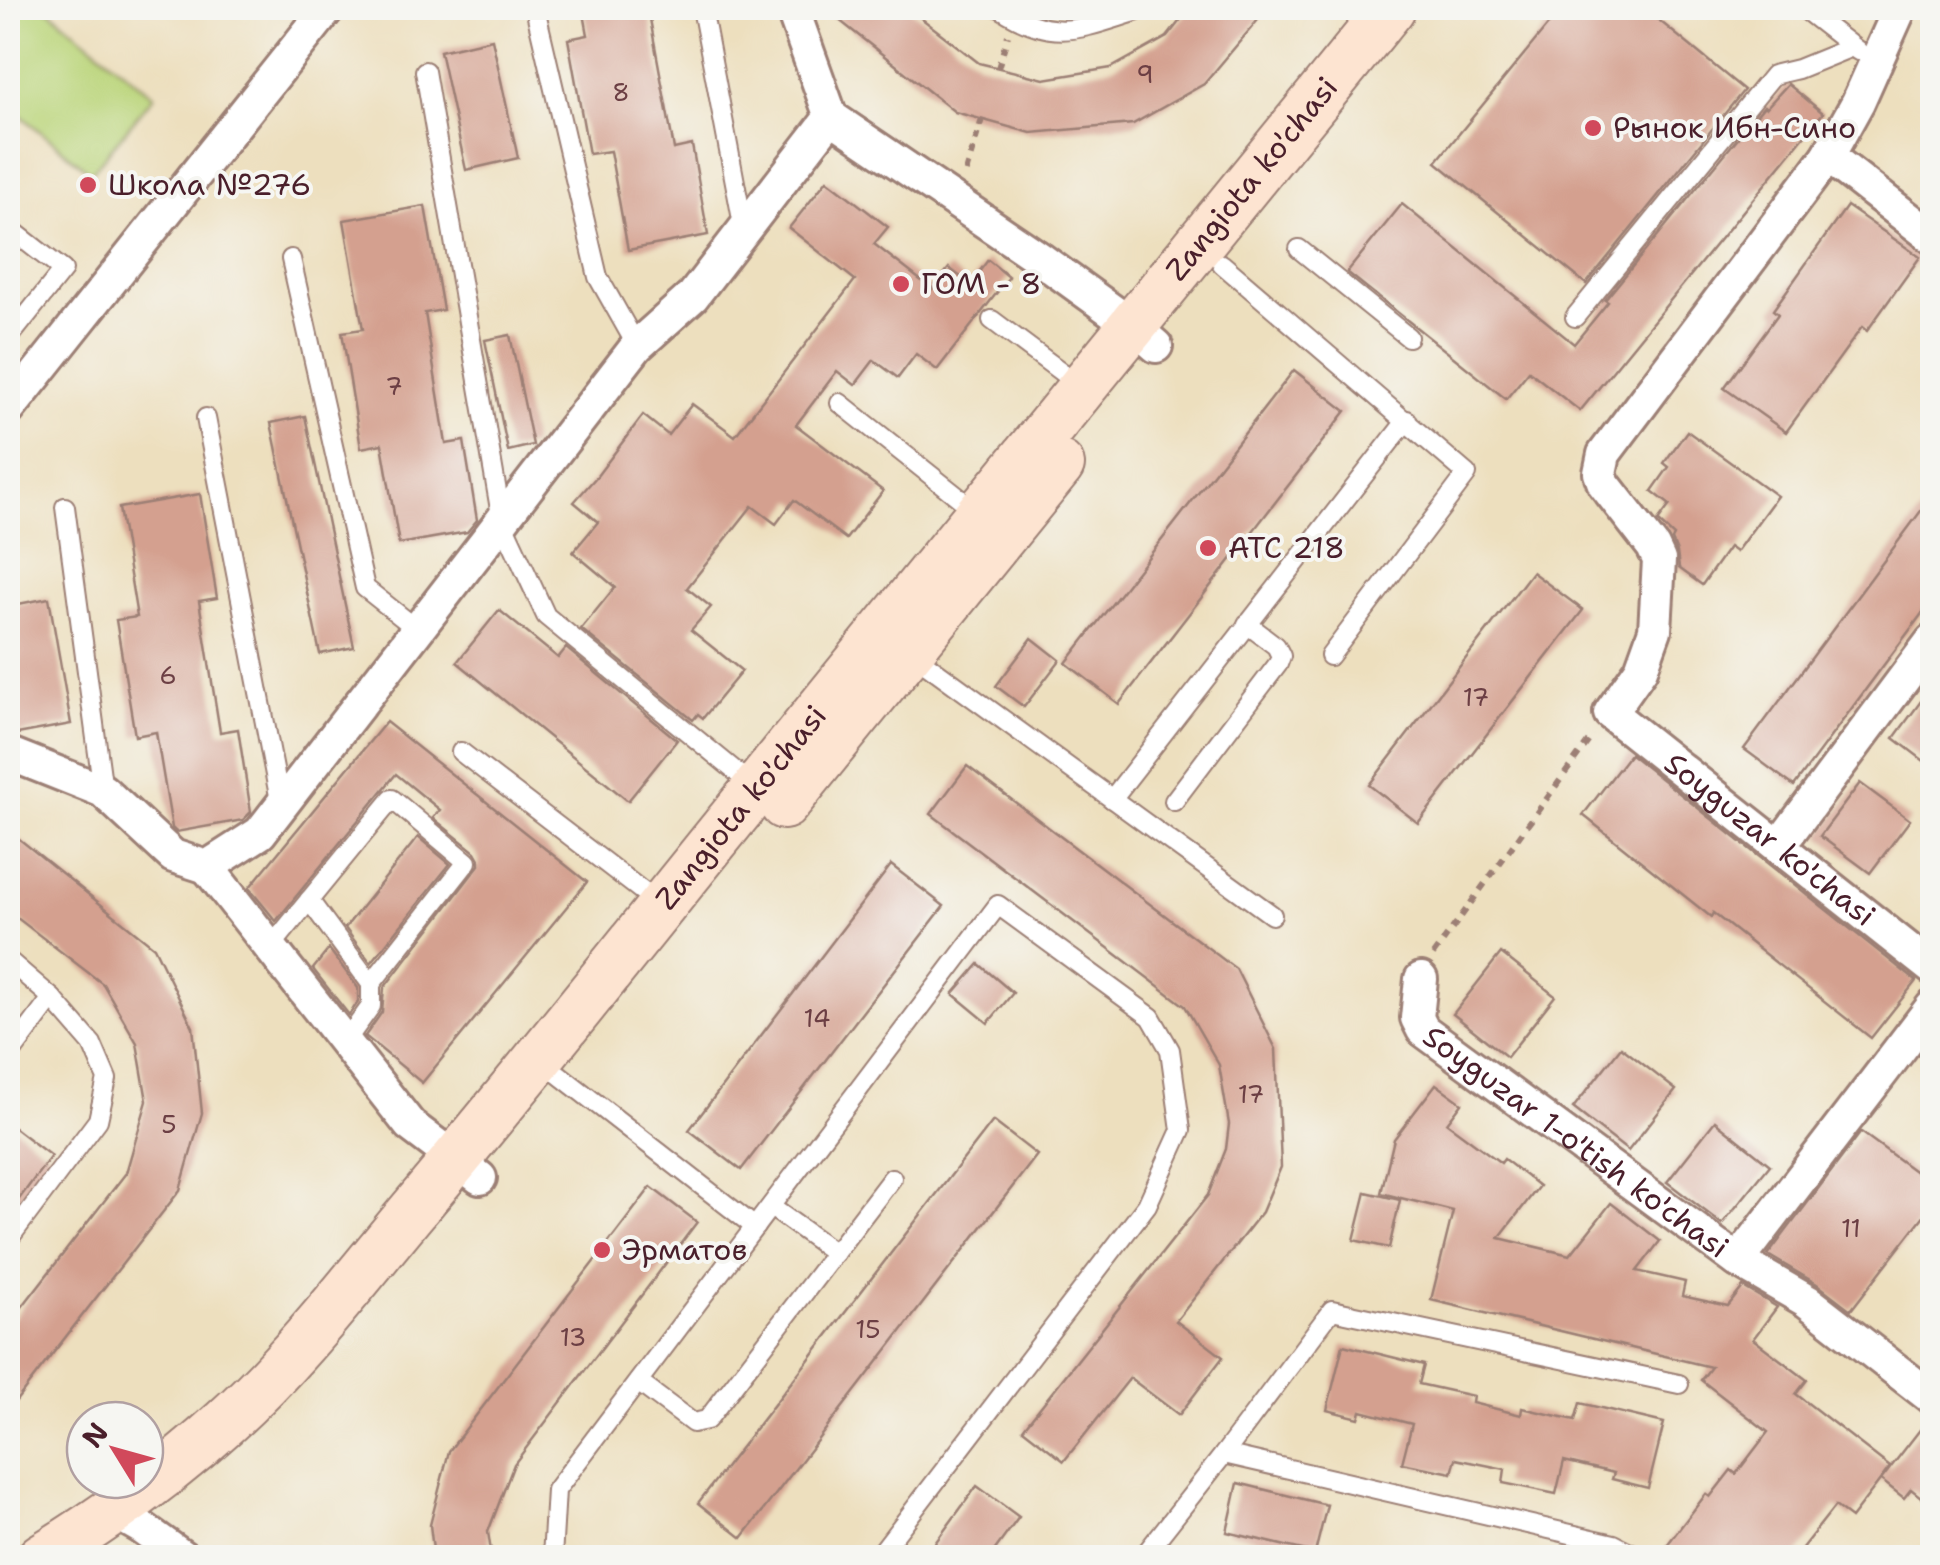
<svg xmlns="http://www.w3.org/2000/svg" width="1940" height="1565" viewBox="0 0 1940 1565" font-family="'Shantell Sans',sans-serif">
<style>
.green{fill:#bbd57b;stroke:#827a53;stroke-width:2.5}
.building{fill:#d4a08f}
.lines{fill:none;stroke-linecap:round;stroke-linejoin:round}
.lane-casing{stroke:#9c7f74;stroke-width:22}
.street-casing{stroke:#9c7f74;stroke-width:38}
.secondary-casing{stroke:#9c7f74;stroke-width:52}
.path{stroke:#9c7f74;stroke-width:6;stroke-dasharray:8 8;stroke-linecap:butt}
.lane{stroke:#fff;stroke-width:18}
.street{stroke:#fff;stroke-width:32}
.secondary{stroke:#fde4d1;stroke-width:48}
.poi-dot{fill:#d1495b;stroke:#f6f6f2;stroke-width:4}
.labels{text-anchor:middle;stroke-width:8;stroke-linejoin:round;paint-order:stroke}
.number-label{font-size:25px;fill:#6c3f44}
.poi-label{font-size:30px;fill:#4a1f2b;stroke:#f6f6f2;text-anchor:start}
.street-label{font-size:30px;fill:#4a1f2b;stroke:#f6f6f2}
</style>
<rect width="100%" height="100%" fill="#f6f6f2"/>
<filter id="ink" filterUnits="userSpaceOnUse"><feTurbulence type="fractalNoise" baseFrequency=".01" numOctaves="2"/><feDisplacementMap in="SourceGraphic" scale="20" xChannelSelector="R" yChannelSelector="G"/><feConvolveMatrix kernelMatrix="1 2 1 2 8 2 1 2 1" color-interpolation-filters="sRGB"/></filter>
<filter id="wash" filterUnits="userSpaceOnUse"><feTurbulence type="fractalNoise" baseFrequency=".0048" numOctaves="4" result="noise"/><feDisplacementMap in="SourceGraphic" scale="40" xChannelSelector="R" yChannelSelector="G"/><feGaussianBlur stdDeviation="2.25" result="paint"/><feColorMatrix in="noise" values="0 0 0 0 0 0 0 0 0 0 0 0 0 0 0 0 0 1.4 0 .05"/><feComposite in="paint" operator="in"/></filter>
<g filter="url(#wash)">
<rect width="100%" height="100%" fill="#eddfbe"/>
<polygon class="green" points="8,8 47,8 154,96 91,173 8,105"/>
<g id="blocks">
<g class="building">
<polygon points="583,8 648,8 674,149 692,145 708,235 628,250 610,151 589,154 568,39 588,35"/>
<polygon points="824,8 908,8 979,63 1044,79 1111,68 1167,37 1190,8 1268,8 1204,84 1133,124 1031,133 955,112"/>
<polygon points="1562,8 1644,8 1744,90 1586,284 1436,162"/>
<polygon points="492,39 518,158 466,170 440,51"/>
<polygon points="1788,84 1823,113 1580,411 1529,371 1506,399 1347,272 1402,204 1574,344 1608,302 1605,300 1764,106 1766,108"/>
<polygon points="827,180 888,227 874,244 932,289 949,268 970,284 988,260 1009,277 937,370 916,354 898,378 874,360 855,385 837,371 796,425 883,491 846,539 794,500 776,524 752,506 687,588 711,607 691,630 742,671 703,718 698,714 693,720 581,629 615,587 573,552 598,522 574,502 597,476 643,415 668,435 692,404 735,436 855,280 789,228"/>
<polygon points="425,206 443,310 425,313 446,444 464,441 477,520 467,532 399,544 382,444 361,448 342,332 363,329 344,220"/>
<polygon points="1847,206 1920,257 1867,331 1862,327 1786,432 1724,388 1778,314 1773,310"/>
<polygon points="510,335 533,445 508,451 485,340"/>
<polygon points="1294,370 1346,411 1119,704 1066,663"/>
<polygon points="305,416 354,647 320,654 271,423"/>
<polygon points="1687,431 1777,496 1736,552 1729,547 1702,585 1679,568 1677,552 1672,540 1674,536 1658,521 1670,505 1652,491 1669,467 1664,463"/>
<polygon points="200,494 217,598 199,601 220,732 238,729 251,812 243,820 176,832 172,828 156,732 135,736 116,620 137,617 119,508"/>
<polygon points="1932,496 1932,600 1794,786 1744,749"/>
<polygon points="1532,572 1583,610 1418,823 1369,785"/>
<polygon points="49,598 71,724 12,735 8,709 8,606"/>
<polygon points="499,610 558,658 566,648 677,740 628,801 457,662"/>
<polygon points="1032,638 1060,660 1024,707 996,686"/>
<polygon points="1932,686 1932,767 1894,738"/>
<polygon points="386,722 587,882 422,1083 365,1036 382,1012 384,988 479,865 479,859 475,852 433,818 440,810 396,774 276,921 249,888"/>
<polygon points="1630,754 1916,981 1871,1038 1713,913 1711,917 1583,815"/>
<polygon points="967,766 1236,969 1276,1049 1281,1167 1262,1212 1176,1321 1223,1357 1179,1415 1130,1378 1064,1461 1023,1429 1208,1195 1226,1149 1229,1124 1219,1065 1185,1006 931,814"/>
<polygon points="1860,783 1910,820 1870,873 1820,836"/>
<polygon points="8,830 154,947 193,1027 202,1113 180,1190 8,1411 8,1325 126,1173 147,1101 137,1043 103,984 8,911"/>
<polygon points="418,837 450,864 371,963 345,928"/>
<polygon points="891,865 944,906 741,1170 689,1130"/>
<polygon points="329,949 358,988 358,1002 349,1015 313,969"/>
<polygon points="1501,953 1555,996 1507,1057 1453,1014"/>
<polygon points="979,964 1013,993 988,1023 953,994"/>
<polygon points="1621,1047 1676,1090 1628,1151 1573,1108"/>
<polygon points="1436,1084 1462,1103 1447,1123 1501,1163 1504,1159 1539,1186 1499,1238 1570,1255 1611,1203 1660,1241 1637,1271 1685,1282 1682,1296 1728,1306 1743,1287 1777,1307 1753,1339 1807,1380 1796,1394 1890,1467 1851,1518 1835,1506 1794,1558 1683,1558 1667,1545 1706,1494 1710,1497 1731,1470 1736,1474 1768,1432 1701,1380 1711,1367 1431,1300 1453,1211 1381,1193 1394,1139"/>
<polygon points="993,1121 1037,1155 742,1538 698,1503"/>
<polygon points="1715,1121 1770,1165 1722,1224 1667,1182"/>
<polygon points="8,1123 51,1156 8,1214"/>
<polygon points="1861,1132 1932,1184 1932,1205 1851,1310 1817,1284 1768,1255"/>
<polygon points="651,1187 697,1222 514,1464 488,1532 492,1558 434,1558 430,1525 449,1451"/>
<polygon points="1366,1192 1400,1200 1389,1248 1354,1240"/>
<polygon points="1343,1345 1424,1365 1419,1384 1473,1396 1472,1403 1521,1415 1522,1408 1575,1420 1580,1403 1664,1423 1648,1488 1612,1479 1614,1473 1564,1461 1556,1494 1503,1483 1505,1469 1456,1459 1452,1473 1402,1463 1412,1424 1361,1411 1359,1418 1327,1410"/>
<polygon points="1929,1418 1932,1418 1932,1506 1911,1489 1904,1498 1881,1480"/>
<polygon points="1238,1483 1327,1505 1315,1553 1227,1532"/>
<polygon points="977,1486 1019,1517 989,1558 924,1558"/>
</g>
</g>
</g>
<g filter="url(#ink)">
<use href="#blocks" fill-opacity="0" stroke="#9c7f74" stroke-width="2.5"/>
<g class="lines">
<g class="lane-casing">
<g id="lane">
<polyline points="535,8 598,277 637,346"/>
<polyline points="702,8 744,230"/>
<path d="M 1000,8 C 1053,43 1080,29 1135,12 L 1139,8"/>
<polyline points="1803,8 1858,51"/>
<polyline points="425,71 502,521 546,616 756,788"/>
<polyline points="8,227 63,270 8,339"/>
<polyline points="1299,249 1408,337"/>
<polyline points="291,259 365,588 418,630"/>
<polyline points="1222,264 1467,474 1330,656"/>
<polyline points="1575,317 1773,75 1798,69 1852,47"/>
<polyline points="992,320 1079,385"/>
<polyline points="840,403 977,512"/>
<polyline points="206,418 281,806"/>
<polyline points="65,507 103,791"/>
<polyline points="910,652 1272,915"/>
<polyline points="461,752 659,904"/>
<polyline points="1112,799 1407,420"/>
<polyline points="1174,801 1278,664 1281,656 1276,646 1247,624"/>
<polyline points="309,900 371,984"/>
<polyline points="270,948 392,799 467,862 371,984 371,1006 345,1042"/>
<polyline points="8,960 52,998 92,1044 107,1079 98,1120 8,1240"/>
<polyline points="8,1057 52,998"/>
<polyline points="539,1059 755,1227"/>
<polyline points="771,1207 835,1253"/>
<polyline points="638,1382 693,1423 707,1420 892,1178"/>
<polyline points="1224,1454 1614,1544 1641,1558"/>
<polyline points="552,1558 556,1490 998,905 1151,1017 1170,1050 1181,1130 1147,1205 877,1558"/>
<polyline points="1142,1558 1224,1454 1332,1310 1679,1384"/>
</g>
</g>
<g class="street-casing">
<g id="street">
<polyline points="792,8 831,117 1039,258 1133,326 1156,346"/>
<path id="s1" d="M 1900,8 L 1858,102 L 1828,156 L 1604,454 L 1600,473 L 1604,484 L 1653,547 L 1659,560 L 1655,630 L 1641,669 L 1610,713 L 1932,968"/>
<polyline points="1828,156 1932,237"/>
<polyline points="8,410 328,8"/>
<polyline points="8,756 10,754 103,791 173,856 207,867 260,833 637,346 693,296 831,117"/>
<polyline points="1779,846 1932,641"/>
<polyline points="207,867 410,1125 480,1178"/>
<path id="s2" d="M 1421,979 L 1417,1018 L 1423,1030 L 1738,1261 L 1807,1301 L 1932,1398"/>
<polyline points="1738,1261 1932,1007"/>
<polyline points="113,1511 141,1527 184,1558"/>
</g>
</g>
<g class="secondary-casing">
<g id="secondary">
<polyline points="784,805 1060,465"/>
<path id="s3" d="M 41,1558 C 105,1519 168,1474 224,1423 C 293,1361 351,1285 410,1214 C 504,1103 594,990 685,877 C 919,586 1156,297 1391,8"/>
</g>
</g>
<g class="path">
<polyline points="998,68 1008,35"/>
<polyline points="966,172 982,119"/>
<polyline points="1433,955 1593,735"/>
</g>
<use href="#lane" class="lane"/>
<use href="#street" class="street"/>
<use href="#secondary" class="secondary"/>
</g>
</g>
<g class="poi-dot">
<circle cx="1593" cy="128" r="10"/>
<circle cx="88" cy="185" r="10"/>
<circle cx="901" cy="284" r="10"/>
<circle cx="1208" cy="548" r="10"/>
<circle cx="602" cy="1250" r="10"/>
</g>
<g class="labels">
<g class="number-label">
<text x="1145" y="83">9</text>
<text x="621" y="101">8</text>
<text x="394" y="395">7</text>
<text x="168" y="684">6</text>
<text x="1476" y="706">17</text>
<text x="817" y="1027">14</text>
<text x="1251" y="1103">17</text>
<text x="169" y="1133">5</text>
<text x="1851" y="1237">11</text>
<text x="868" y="1338">15</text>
<text x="573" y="1346">13</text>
</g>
<g class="poi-label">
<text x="1613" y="138">Рынок Ибн-Сино</text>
<text x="108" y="195">Школа №276</text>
<text x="921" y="294">ГОМ - 8</text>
<text x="1228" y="558">АТС 218</text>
<text x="622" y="1260">Эрматов</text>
</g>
<g class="street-label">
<text dy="10" stroke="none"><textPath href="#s3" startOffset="1842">Zangiota ko'chasi</textPath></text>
<text dy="10" stroke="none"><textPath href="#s3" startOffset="1032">Zangiota ko'chasi</textPath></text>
<text dy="10" stroke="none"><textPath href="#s1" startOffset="1032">Soyguzar ko'chasi</textPath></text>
<text dy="10" stroke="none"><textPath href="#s2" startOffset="242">Soyguzar 1-o'tish ko'chasi</textPath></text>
</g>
</g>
<rect width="1940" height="1565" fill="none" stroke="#f6f6f2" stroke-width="40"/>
<g transform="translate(115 1450) rotate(307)"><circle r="48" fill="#f6f6f2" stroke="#b1a0a2" stroke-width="2.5"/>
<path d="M0-8L18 38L0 25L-18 38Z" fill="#d1495b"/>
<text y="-15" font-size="28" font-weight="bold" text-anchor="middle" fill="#4a1f2b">N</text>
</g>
</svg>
